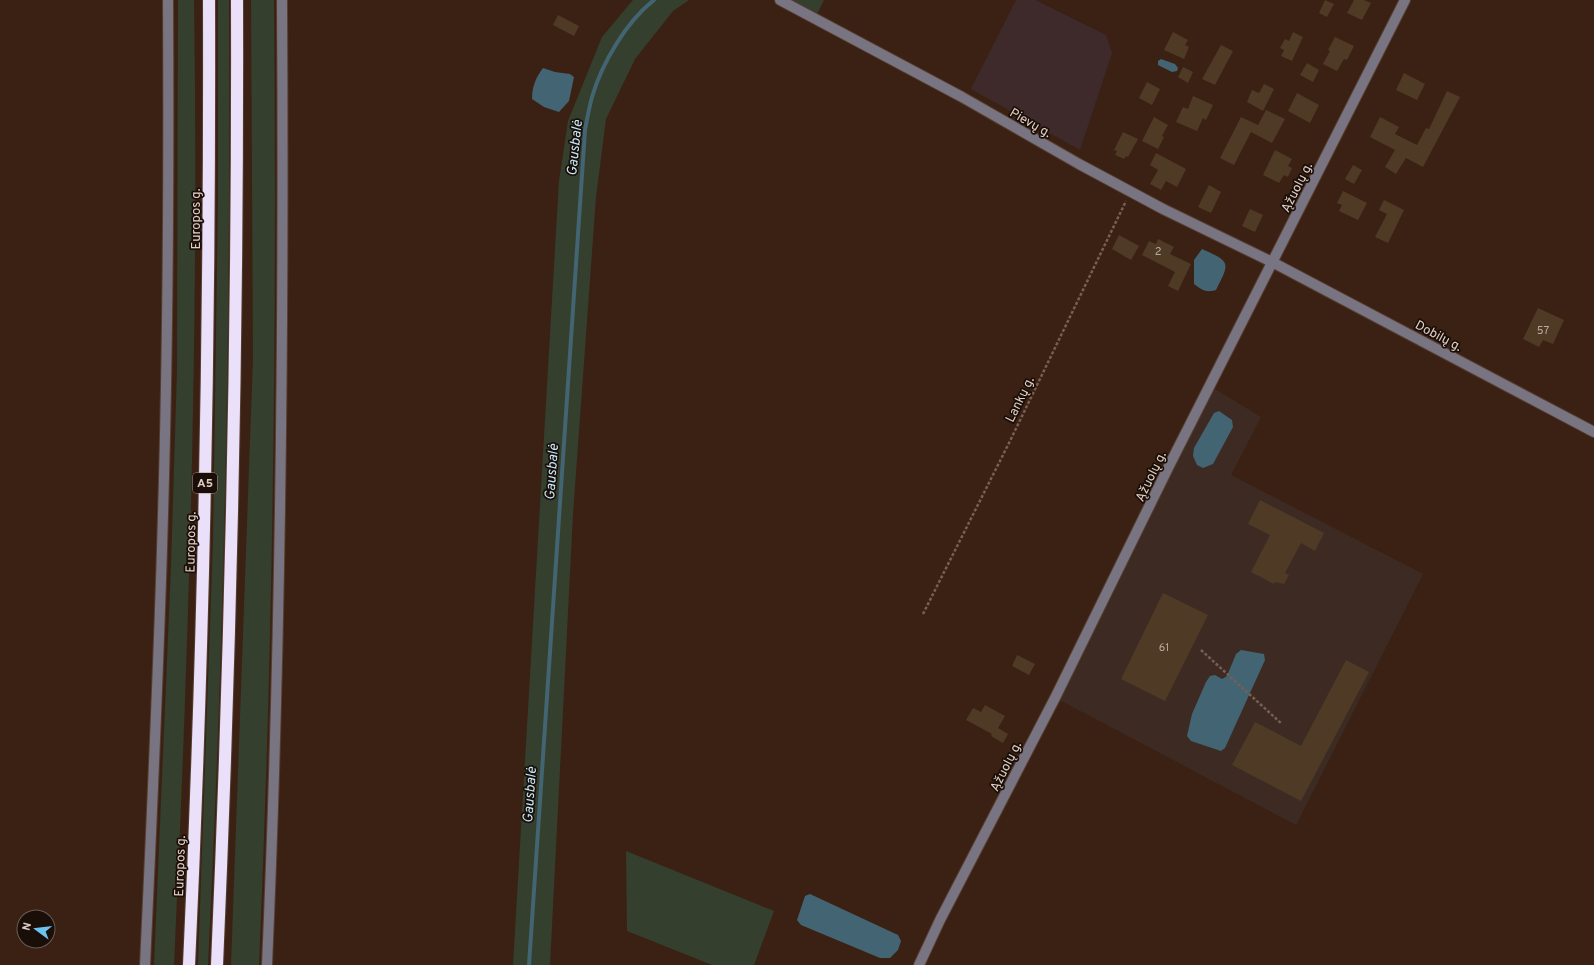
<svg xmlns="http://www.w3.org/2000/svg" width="1594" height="965" viewBox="0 0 1594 965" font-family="Overpass,sans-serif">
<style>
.commercial{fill:#3e2a2a}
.industrial{fill:#3d2b23}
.green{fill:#353f2e}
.water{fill:#436472}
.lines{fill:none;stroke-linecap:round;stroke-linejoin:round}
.stream{stroke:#436472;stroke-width:4}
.building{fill:#4f3a25}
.minor-casing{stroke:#553d2f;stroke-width:12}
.highway-casing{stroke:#553d2f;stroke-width:14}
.path{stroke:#765f53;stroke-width:2.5;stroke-dasharray:3 2;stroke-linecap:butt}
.minor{stroke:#797481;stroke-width:10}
.highway{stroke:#eae0fa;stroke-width:12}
.labels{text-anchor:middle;stroke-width:3.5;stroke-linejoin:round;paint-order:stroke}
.number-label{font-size:11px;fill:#bca99d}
.shield{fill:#1a0e08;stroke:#a5948c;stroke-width:1}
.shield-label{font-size:12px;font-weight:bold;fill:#e0cec5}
.street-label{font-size:13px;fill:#e0cec5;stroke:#1a0e08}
.water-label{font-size:14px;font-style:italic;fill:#c4e9f9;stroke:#1a0e08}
</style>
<rect width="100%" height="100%" fill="#3b2113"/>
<polygon class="commercial" points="1016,0 1035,0 1106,35 1112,53 1080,150 971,89"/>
<polygon class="industrial" points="1210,386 1261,417 1231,475 1423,574 1296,825 1058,699"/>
<g class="green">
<path d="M 178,0 L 194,0 C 199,322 189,644 174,965 L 154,965 L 171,566 L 177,370 Z"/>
<path d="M 218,0 L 229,0 C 231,322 224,644 208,965 L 198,965 L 213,541 L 218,198 Z"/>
<path d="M 251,0 L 274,0 C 277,322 273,643 259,965 L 231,965 L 253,358 Z"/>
<polygon points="633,0 689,0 673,11 635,59 606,119 596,197 573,514 550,965 513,965 559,181 568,121 602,37"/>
<polygon points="780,0 824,0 815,18"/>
<polygon points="626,851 774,911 754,965 712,965 627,931"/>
</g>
<g class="water">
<polygon points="1161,59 1175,64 1178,68 1177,71 1172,72 1158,65 1158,61"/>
<path d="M 543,68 L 555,72 L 570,74 L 574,77 L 569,101 L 559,112 L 544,107 L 532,99 C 532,87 536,77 543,68 Z"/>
<path d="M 1202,249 C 1231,262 1230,262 1216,290 C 1206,293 1202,290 1194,284 L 1194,260 Z"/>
<polygon points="1219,411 1232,420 1233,427 1213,464 1203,468 1197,465 1193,456 1194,448 1214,413"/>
<polygon points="1241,650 1264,654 1265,660 1225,748 1221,751 1191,741 1187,736 1192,714 1206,682 1210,676 1215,675 1222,679 1227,676 1236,654"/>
<polygon points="810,894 898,935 901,941 898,950 890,958 880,958 801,925 797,920 805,896"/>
</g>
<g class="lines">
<path class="stream" d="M 529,965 L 585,130 C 587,120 589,108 592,97 C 602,63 626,22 654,0"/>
</g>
<g class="building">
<polygon points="1325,0 1334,4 1327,17 1319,13"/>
<polygon points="1354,0 1364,0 1371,3 1362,20 1347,13"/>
<polygon points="558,15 579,26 574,36 553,25"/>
<polygon points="1173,32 1188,40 1185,45 1189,47 1184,59 1164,50"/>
<polygon points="1293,32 1303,37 1292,61 1281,56 1284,50 1280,48 1285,39 1289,41"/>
<polygon points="1335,37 1354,46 1347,60 1344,59 1337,71 1323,64 1330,51 1328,50"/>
<polygon points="1221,45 1233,51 1215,85 1202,79"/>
<polygon points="1307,63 1319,70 1313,82 1300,75"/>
<polygon points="1183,67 1193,72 1188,83 1178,77"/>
<polygon points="1404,73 1425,84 1417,100 1396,90"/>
<polygon points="1147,82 1160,89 1152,105 1139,98"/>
<polygon points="1264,84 1274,89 1263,111 1247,102 1252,90 1259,93"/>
<polygon points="1447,91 1460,97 1423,167 1406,158 1396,174 1385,167 1395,150 1370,137 1380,117 1399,127 1395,134 1417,145 1426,128 1429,129"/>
<polygon points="1297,93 1319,105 1310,123 1288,111"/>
<polygon points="1193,96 1213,105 1206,120 1203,118 1197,131 1176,122 1183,107 1188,109"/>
<polygon points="1266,110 1285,119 1272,143 1251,132 1234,165 1220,158 1241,117 1258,125"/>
<polygon points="1154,117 1168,125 1162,136 1164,137 1158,149 1142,141"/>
<polygon points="1123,132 1138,139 1128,157 1126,156 1124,159 1115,155 1117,151 1114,150"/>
<polygon points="1275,150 1292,159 1288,166 1292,168 1288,177 1284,175 1279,183 1263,175"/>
<polygon points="1156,153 1186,169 1177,187 1166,181 1161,190 1150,184 1158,170 1150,165"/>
<polygon points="1353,165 1362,170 1354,184 1345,179"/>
<polygon points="1209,185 1221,192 1211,213 1198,207"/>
<polygon points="1343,191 1367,203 1358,220 1339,211 1342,205 1337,203"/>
<polygon points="1384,200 1404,210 1388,243 1375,237 1387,214 1379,210"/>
<polygon points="1250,209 1263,215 1255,232 1242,226"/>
<polygon points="1119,235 1139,246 1131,260 1112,249"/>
<polygon points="1158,239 1174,247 1170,254 1191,264 1178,291 1168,286 1175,272 1142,255 1149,241 1156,244"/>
<polygon points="1538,308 1564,320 1553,344 1543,340 1539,347 1523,339"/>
<polygon points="1260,500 1324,533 1315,551 1301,543 1285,573 1289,575 1284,584 1275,582 1274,584 1251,572 1270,535 1248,524"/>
<polygon points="1163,593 1208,615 1165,701 1121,679"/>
<polygon points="1017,655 1035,664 1029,675 1012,666"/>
<polygon points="1346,660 1369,672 1301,801 1232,765 1255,722 1301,746"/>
<polygon points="985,705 1005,716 998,728 1008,734 1003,743 991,736 992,734 966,720 973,708 981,712"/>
</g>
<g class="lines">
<g class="minor-casing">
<g id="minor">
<polyline points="780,0 962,97 1079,164 1163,209 1272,262 1594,432"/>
<path d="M 145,965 C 152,815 159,665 163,514 C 168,343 169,171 168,0"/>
<path d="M 267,965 C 281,644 284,322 282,0"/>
<polyline points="919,965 940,920 1056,696 1169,466 1405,0"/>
</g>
</g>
<g class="highway-casing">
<g id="highway">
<path d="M 189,965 C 204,644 210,322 209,0"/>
<path d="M 217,965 C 231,644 238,322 237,0"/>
</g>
</g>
<g class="path">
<polyline points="923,614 1010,441 1126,201"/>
<polyline points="1201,650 1282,724"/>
</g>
<use href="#minor" class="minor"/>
<use href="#highway" class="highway"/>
</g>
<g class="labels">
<g class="number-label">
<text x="1158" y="255">2</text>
<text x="1543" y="334">57</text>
<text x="1164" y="651">61</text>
</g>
<rect class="shield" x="193" y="473" width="24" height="20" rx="3"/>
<g class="shield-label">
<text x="205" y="487">A5</text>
</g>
<g class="street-label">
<text transform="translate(1031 122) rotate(30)" y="5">Pievų g.</text>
<text transform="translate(1296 187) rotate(-63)" y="5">Ąžuolų g.</text>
<text transform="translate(195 219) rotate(-90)" y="5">Europos g.</text>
<text transform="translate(1439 335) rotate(28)" y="5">Dobilų g.</text>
<text transform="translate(1019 399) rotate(-64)" y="5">Lankų g.</text>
<text transform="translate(1150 476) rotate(-64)" y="5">Ąžuolų g.</text>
<text transform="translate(190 542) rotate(-89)" y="5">Europos g.</text>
<text transform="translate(1005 766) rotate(-63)" y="5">Ąžuolų g.</text>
<text transform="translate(179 866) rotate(-88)" y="5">Europos g.</text>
</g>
<g class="water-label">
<text transform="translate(574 148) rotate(-84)" y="5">Gausbalė</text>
<text transform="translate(551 472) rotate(-86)" y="5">Gausbalė</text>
<text transform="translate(529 795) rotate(-86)" y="5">Gausbalė</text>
</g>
</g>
<g transform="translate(36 929) rotate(285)"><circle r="19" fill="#1a0e08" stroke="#695b54"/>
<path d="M0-3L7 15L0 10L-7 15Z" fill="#6cc3f2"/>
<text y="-6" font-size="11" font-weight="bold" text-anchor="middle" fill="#e0cec5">N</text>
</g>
</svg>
